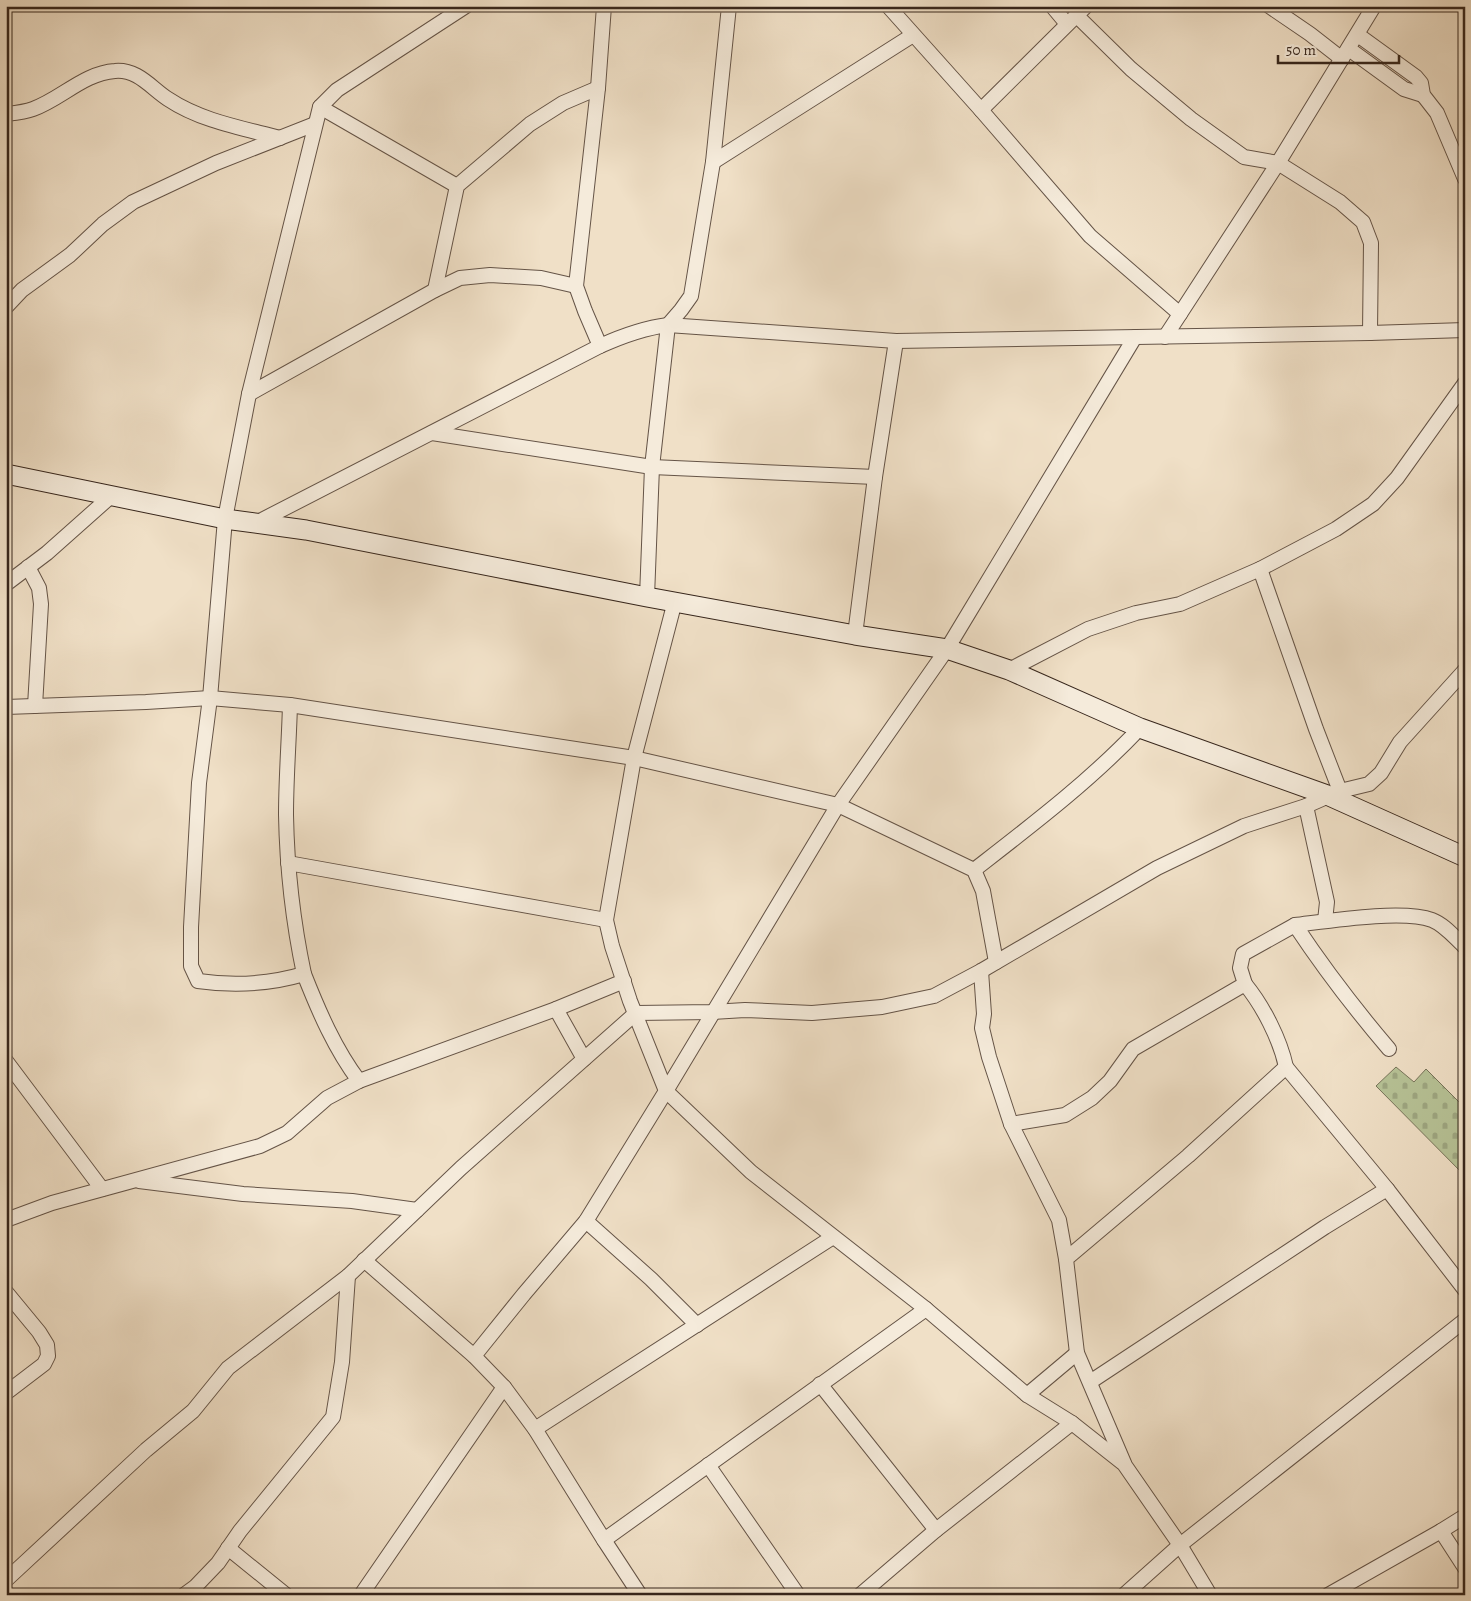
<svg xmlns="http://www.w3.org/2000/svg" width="1471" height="1601" viewBox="0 0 1471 1601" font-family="Alegreya,serif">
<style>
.cemetery{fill:url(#cemetery-stones);stroke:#77745a}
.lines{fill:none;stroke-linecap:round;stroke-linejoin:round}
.street-casing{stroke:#655447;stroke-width:16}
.secondary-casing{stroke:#37261c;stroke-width:21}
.street{stroke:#f5ebdb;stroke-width:14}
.secondary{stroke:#f5ebdb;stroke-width:19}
</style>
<defs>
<pattern id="cemetery-stones" width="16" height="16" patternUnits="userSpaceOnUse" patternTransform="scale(1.25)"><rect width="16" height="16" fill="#b7c397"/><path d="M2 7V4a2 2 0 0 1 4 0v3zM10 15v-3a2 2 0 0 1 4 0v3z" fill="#9ea782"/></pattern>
</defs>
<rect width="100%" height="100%" fill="#f0e0c7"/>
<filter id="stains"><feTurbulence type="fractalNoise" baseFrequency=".004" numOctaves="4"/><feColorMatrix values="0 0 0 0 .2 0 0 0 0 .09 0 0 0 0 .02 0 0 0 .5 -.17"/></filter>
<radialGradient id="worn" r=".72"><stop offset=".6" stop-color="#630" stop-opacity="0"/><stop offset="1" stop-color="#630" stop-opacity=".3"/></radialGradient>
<polygon class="cemetery" points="1396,1067 1414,1082 1426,1069 1462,1105 1465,1103 1465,1176 1376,1086"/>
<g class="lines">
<g class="street-casing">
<g id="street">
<polyline points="888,6 981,110 1090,236 1180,314 1165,337"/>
<polyline points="1052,6 1067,24"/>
<polyline points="1269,6 1310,34 1342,59"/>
<polyline points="1076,15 1131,69 1191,119 1244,157 1278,163 1340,202 1363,222 1371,243 1370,333"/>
<polyline points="1358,35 1416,77 1421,83 1423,95 1437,113 1465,179"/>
<polyline points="1349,49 1404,89 1423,95"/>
<polyline points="320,107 457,186"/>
<polyline points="981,110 1086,6"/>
<path d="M 6,114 C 15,113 25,112 33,109 C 61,99 84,73 115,71 C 138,69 151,88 168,99 C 201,121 242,128 280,138"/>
<polyline points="713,162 913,35"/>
<polyline points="435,290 457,186 530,124 563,103 598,88"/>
<polyline points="6,307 22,290 70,255 103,224 133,202 216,163 315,124"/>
<polyline points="1180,314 1278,163 1374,6"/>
<polyline points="600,346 585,311 576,286 598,88 604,6"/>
<polyline points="249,394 435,290 460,278 490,275 541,278 576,286"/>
<polyline points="432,433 652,467 875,477"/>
<path d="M 256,523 L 600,346 C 622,336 644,328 668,325 L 896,341 L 1370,333 L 1465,330"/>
<polyline points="28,567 39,588 41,604 35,706"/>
<polyline points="1260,569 1316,729 1340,791"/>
<polyline points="6,584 47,553 110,497"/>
<polyline points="647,597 652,467 668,325 681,310 691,296 713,162 729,6"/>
<polyline points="675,601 634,758 606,920 612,946 630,1001 666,1091 751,1172 926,1309 1027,1395 1072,1423 1124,1464 1180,1545 1210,1595"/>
<polyline points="855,635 875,477 896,341"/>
<polyline points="1009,670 1088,629 1136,613 1180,604 1260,569 1336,529 1373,504 1397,478 1465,383"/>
<path d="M 290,705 C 289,741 286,778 286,815 C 287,868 293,922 304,974"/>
<polyline points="6,707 146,702 210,698 290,705 634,758 838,805 974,870 983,891 996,962"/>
<polyline points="1306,806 1327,902 1325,921"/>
<polyline points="288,863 606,920"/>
<path d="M 974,870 C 1032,825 1090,781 1140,728"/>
<polyline points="981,971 984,1014 982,1028 989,1057 1011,1124 1059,1220 1066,1259"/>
<path d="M 1245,984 C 1263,1006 1280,1039 1286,1067"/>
<polyline points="556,1009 584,1059"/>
<path d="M 1389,1049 C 1354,1008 1325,970 1295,925 C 1328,921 1403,909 1432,920 C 1445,925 1455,938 1465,947"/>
<polyline points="6,1061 102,1189"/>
<path d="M 359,1081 C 335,1049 319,1012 304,974 C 270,984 233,986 198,981 L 191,966 L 191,927 L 199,783 L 210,698 L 225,519 L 249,394 L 320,107 L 337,90 L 466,6"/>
<polyline points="1011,1124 1065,1115 1092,1098 1110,1081 1133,1049 1245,984 1240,968 1243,954 1295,925"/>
<polyline points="139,1181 243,1194 352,1201 417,1210"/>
<polyline points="6,1220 52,1203 260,1146 287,1133 327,1098 359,1081 556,1009 624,981"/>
<polyline points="586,1221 651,1279 697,1325"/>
<polyline points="364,1260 474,1356"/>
<polyline points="6,1292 39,1332 47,1345 48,1356 44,1364 6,1393"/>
<polyline points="1090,1382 1325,1227 1387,1189"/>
<polyline points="820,1384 936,1530"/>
<polyline points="1027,1395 1077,1353"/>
<polyline points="535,1429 833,1237"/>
<polyline points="1124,1463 1077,1353 1066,1259 1188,1156 1286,1067 1387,1189 1465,1290"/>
<polyline points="708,1465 798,1595"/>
<polyline points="1441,1531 1465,1568"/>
<polyline points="604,1540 926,1309"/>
<polyline points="228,1548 286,1595"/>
<polyline points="6,1580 146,1450 193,1411 228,1368 348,1276 461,1168 636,1013 712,1012 745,1010 812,1013 882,1007 934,996 981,971 1157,868 1244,826 1306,806 1340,791 1369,784 1381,773 1400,742 1465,670"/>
<polyline points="184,1595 195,1587 218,1563 240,1531 333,1417 342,1362 348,1276"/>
<polyline points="361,1595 504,1387"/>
<polyline points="640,1595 604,1540 535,1429 504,1387 474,1356 524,1294 586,1221 666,1091 838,805 947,649 1135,337"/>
<polyline points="860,1595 936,1530 1072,1423"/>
<polyline points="1124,1595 1180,1545 1465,1320"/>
<polyline points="1328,1595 1441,1531 1465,1516"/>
</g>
</g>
<g class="secondary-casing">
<polyline id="secondary" points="6,474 225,519 306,530 647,597 855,635 947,649 1009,670 1140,728 1327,795 1465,857"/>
</g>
<use href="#street" class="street"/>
<use href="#secondary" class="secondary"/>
</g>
<rect width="1471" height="1601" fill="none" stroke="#f0e0c7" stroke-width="25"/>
<rect x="8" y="8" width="1456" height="1586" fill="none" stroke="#37261c" stroke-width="2.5"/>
<rect x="12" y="12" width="1446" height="1576" fill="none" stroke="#37261c"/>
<path d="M1278 55v8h121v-8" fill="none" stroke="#37261c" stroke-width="2.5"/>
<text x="1286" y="55" font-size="15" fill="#37261c" stroke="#f5ebdb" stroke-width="4" paint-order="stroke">50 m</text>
<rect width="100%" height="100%" filter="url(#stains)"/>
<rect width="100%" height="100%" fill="url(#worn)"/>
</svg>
